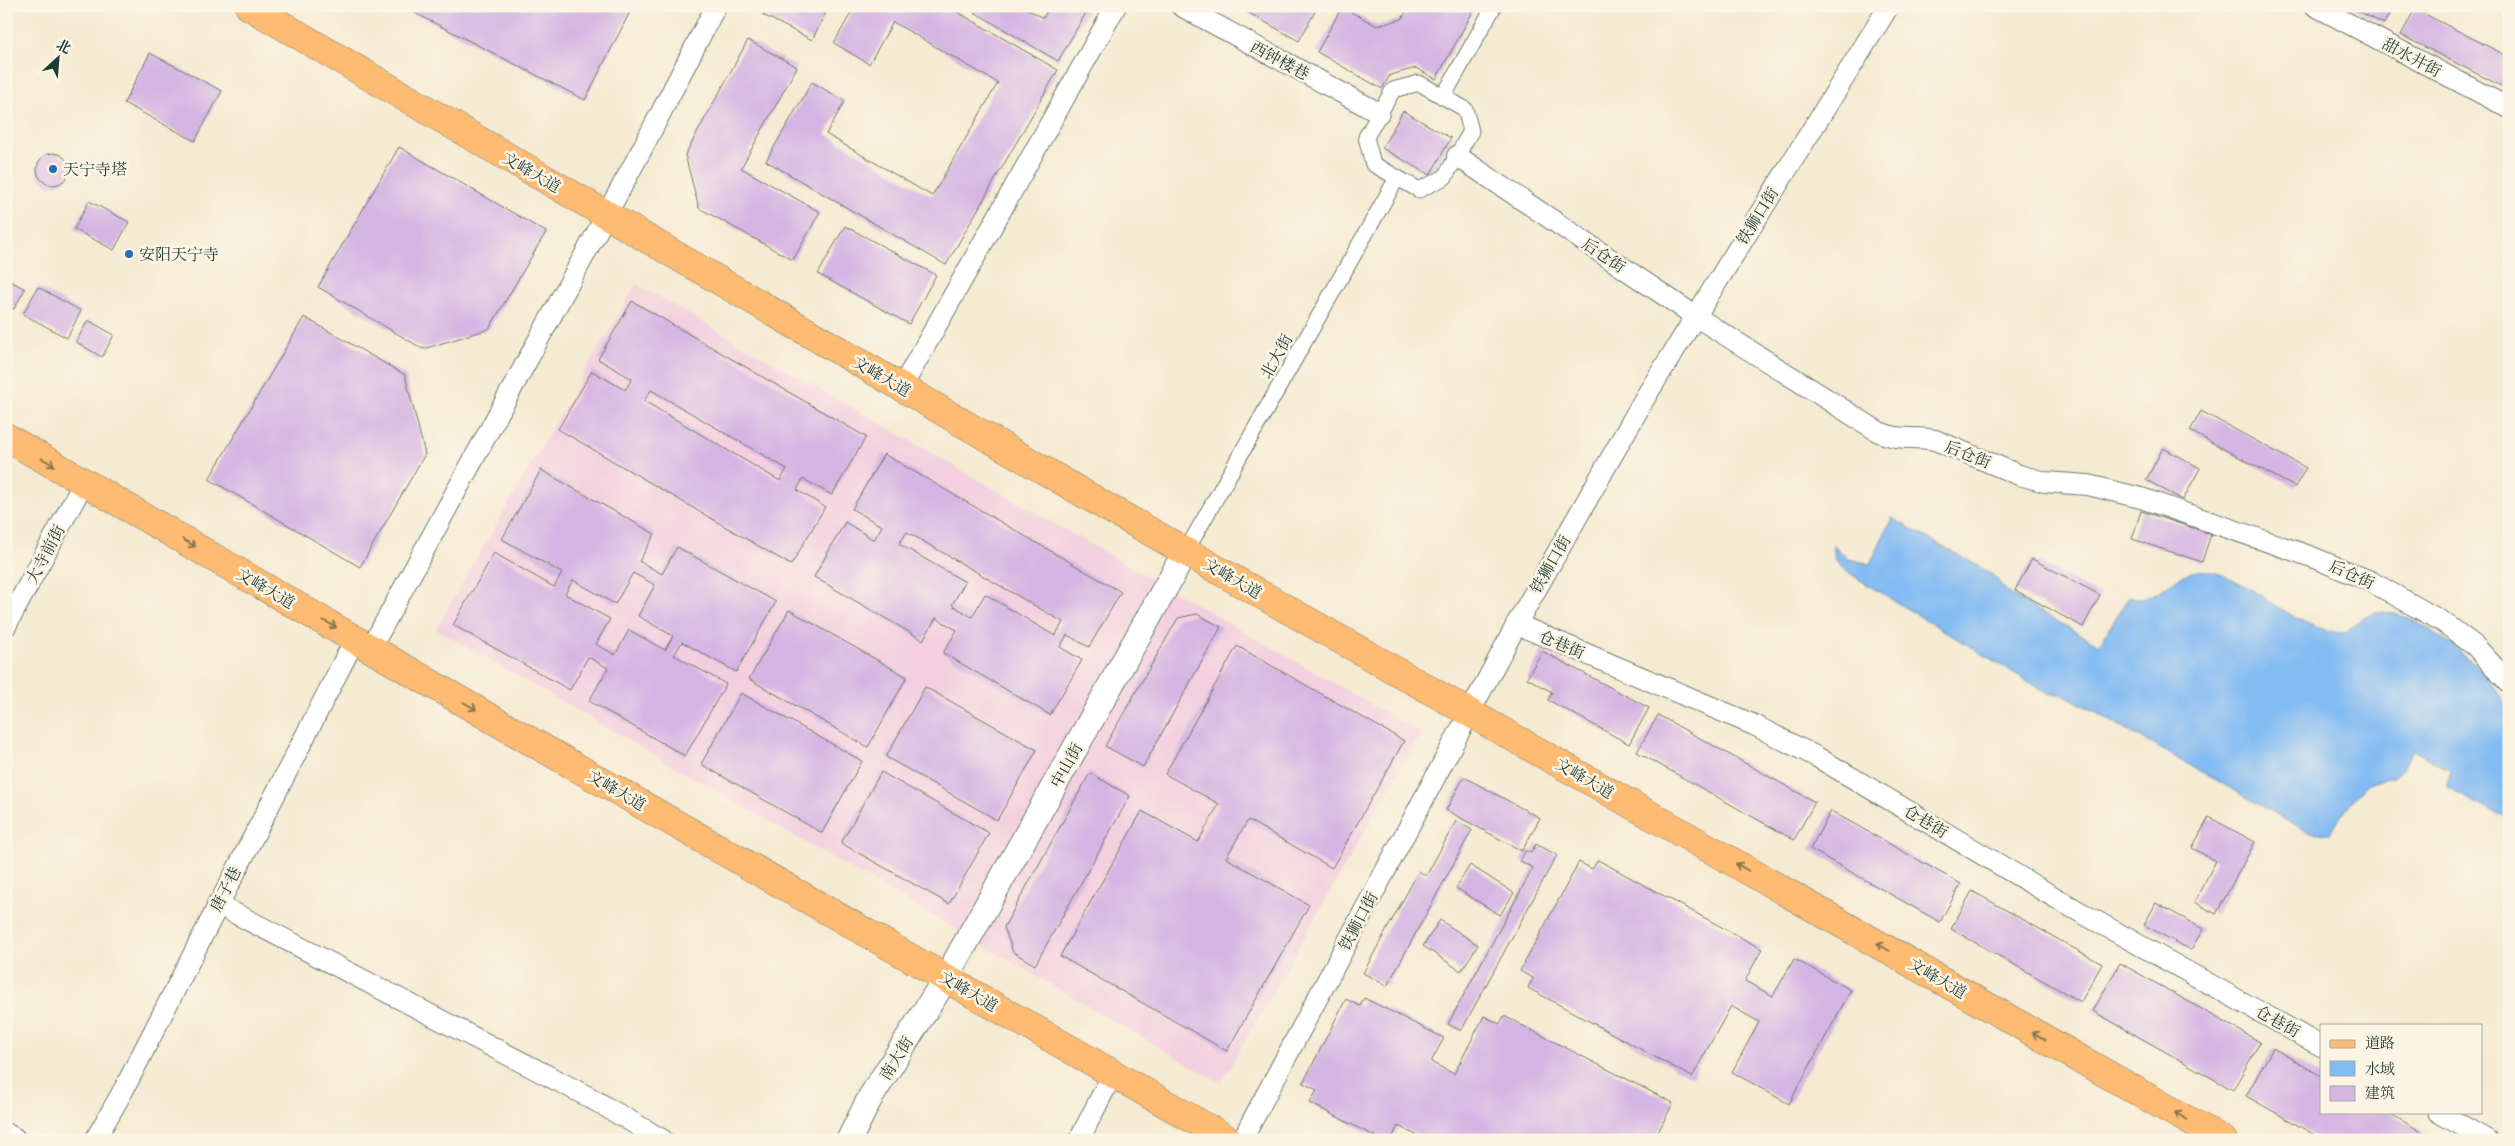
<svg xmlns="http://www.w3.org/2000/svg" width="2515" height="1146" viewBox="0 0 2515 1146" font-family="'Libre Bodoni','Noto Serif SC',serif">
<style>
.built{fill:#f3cfdf}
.water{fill:#83bbf3;stroke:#517c94}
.building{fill:#d5b5e3;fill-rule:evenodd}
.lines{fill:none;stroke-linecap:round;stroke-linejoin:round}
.pedestrian-casing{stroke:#6a7a6b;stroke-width:17}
.minor-casing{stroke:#6a7a6b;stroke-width:22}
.tertiary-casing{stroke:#6a7a6b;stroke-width:27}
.primary-casing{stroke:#6a7a6b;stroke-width:29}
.pedestrian{stroke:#fff;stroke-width:15}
.minor{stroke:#fff;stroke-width:20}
.tertiary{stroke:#fff;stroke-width:25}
.primary{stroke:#febb71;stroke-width:28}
.oneway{stroke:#83764f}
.poi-dot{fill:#1f6fb2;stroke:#fcf5e5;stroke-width:2}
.labels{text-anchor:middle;stroke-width:5;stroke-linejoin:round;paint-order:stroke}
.street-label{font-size:16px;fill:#1f3d34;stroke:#fcf5e5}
.poi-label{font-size:16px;fill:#1f3d34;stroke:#fcf5e5;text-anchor:start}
</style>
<rect width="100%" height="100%" fill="#fcf5e5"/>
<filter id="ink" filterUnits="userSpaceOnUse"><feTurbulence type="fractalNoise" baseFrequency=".02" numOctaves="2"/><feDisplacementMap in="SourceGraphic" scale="10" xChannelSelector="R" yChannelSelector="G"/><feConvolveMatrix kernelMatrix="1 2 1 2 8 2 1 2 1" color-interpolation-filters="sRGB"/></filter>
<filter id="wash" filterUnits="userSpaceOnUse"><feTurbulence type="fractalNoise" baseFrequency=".0096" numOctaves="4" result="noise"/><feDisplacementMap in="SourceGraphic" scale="20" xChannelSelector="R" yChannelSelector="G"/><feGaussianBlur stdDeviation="1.12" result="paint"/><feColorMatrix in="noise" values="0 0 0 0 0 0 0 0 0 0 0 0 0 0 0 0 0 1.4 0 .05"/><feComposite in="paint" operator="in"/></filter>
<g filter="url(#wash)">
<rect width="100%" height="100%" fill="#f5ead2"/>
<polygon class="built" points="636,284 1421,733 1221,1083 436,629"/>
<path class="water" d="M 1892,518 L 1992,574 L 2009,594 L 2099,645 L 2129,596 C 2133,597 2137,598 2141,598 C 2165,595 2181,567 2207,571 C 2254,578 2294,633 2346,633 L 2363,617 L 2375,612 L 2391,613 L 2410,618 L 2450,643 L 2483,671 L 2509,707 L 2509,818 L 2490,811 L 2446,786 L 2451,771 L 2413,750 L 2403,768 L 2393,777 L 2369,783 L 2356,796 L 2330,833 L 2312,834 L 2063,694 L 2049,694 L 1876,590 L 1846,571 L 1835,561 L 1833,544 L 1848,559 L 1870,564 Z"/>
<g id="blocks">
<g class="building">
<polygon points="401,6 633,6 585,100"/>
<polygon points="767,6 829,6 812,40 763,15"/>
<polygon points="855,6 947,6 1058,70 946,265 766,161 812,82 845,101 826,134 932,196 998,83 893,22 869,64 834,43"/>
<polygon points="964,6 1022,6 1043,18 1050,6 1090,6 1058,61"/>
<polygon points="1236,6 1315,6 1317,8 1299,41"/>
<polygon points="1409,6 1476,6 1436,79 1416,68 1390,75 1382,89 1317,52 1342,7 1377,26 1402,19"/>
<polygon points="2348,6 2393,6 2384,24"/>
<polygon points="2415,9 2509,57 2509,90 2401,35"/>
<polygon points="748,40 797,67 741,168 820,212 793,260 699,208 685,155"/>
<polygon points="150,53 222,91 195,141 124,103"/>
<polygon points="1403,111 1451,138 1430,175 1382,148"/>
<polygon points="399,147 546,232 489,329 423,349 318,287"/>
<circle cx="53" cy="169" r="16"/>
<polygon points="89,201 129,222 114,250 74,229"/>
<polygon points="845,226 936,275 909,324 818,274"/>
<polygon points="6,279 25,289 14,309 6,305"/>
<polygon points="38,287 81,311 67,338 23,314"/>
<path d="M 632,301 L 866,437 L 832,495 L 803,479 L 797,490 L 825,507 L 791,565 L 558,429 L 592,371 L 625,390 L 632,379 L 598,359 ZM 651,390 L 787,469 L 780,481 L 644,401 Z"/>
<polygon points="304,317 405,375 425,454 360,567 209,479"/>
<polygon points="88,320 114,335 102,357 76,342"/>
<polygon points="2201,411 2306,468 2295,487 2190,431"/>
<polygon points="2163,448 2200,468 2183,500 2146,480"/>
<path d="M 884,454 L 1121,592 L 1089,647 L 1067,635 L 1060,647 L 1082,660 L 1050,715 L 943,653 L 957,630 L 936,618 L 923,640 L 814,577 L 845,522 L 874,540 L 882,526 L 852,509 ZM 907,532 L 1063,622 L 1055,636 L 985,594 L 972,617 L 952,605 L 965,582 L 899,544 Z"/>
<path d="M 541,470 L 655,534 L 639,561 L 662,574 L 677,547 L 776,602 L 736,672 L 682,642 L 674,655 L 726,684 L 685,756 L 589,701 L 608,668 L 588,657 L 570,690 L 453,625 L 494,553 L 554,587 L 562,573 L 502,539 ZM 633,573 L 655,585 L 638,616 L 673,636 L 665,650 L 629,630 L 615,655 L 596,644 L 610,619 L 565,594 L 573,580 L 615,604 Z"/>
<polygon points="2141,511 2211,534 2202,562 2132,539"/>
<polygon points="2032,559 2100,595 2083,627 2015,590"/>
<polygon points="789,610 907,677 868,747 749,679"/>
<polygon points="1197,614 1221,627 1143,767 1105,746 1178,618"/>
<polygon points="1237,646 1404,741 1332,868 1248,820 1226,858 1309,905 1227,1051 1060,956 1142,811 1198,842 1219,804 1165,774"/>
<polygon points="1542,651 1649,708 1629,744 1548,700 1552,692 1527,678"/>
<polygon points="925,687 1037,750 997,820 886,757"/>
<polygon points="741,693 862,761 822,833 701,764"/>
<polygon points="1658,715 1815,802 1794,840 1637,752"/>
<polygon points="881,772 989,833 949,904 841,843"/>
<polygon points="1090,773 1130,796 1035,965 1013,952 1004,927"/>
<polygon points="1464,777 1540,818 1522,851 1446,810"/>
<polygon points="1831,811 1961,884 1940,922 1810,849"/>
<polygon points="2209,817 2255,842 2216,914 2194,902 2216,861 2192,848"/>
<polygon points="1456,821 1472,830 1387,986 1363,973 1419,871 1426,876"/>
<polygon points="1536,844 1557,855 1461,1031 1448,1024 1533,868 1520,861 1526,850 1531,853"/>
<polygon points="1598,860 1762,949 1745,981 1773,996 1794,959 1851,990 1789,1104 1732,1072 1759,1022 1731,1006 1692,1077 1528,988 1533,978 1520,971 1579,862 1592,869"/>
<polygon points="1470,865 1514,893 1500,915 1456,888"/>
<polygon points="1972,891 2102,964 2081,1002 1951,929"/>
<polygon points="2156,903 2203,929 2191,950 2144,925"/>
<polygon points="1440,920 1478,945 1461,971 1423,946"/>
<polygon points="2120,963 2260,1042 2233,1090 2093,1011"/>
<polygon points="1364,998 1444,1038 1431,1062 1454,1074 1484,1016 1500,1024 1504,1016 1673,1103 1654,1140 1421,1140 1422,1138 1398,1126 1391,1140 1382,1140 1310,1103 1317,1090 1303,1083 1346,999 1360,1006"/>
<polygon points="2273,1048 2321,1076 2321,1112 2387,1112 2436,1140 2324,1140 2246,1096"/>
</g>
</g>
</g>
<g filter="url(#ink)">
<use href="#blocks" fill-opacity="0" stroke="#6a7a6b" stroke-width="1"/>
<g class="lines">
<g class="pedestrian-casing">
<g id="pedestrian">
<polygon points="1419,83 1465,109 1471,131 1445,177 1419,190 1373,164 1366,137 1393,90"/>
<polyline points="1443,97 1494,6"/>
<polyline points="1186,551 1397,178"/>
</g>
</g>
<g class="minor-casing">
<g id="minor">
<polyline points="1181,6 1379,113"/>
<polyline points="2315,6 2509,108"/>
<path d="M 1457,156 L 1695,316 L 1879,432 C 1903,442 1913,435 1935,440 L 2019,475 L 2045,482 L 2088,485 L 2141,498 L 2312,557 L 2370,581 L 2443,622 L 2475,646 L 2509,683"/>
<polyline points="902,387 1116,6"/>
<polyline points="1516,624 1754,725 1817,757 2071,907 2321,1046"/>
<polyline points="6,626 84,482"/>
<polyline points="371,648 641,151 716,6"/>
<polyline points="217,904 587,1096 663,1140"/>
<polyline points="2438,1112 2487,1140"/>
<polyline points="95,1140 124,1089 355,639"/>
<polyline points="1079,1140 1113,1073"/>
<polyline points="1242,1140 1520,618 1646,396 1889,6"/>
</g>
</g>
<g class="tertiary-casing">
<g id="tertiary">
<polyline points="6,1136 13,1140"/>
<polyline points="849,1140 870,1098 946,978 1186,551"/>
</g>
</g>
<g class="primary-casing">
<g id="primary">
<polyline points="249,6 1105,506 2223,1140"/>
<polyline points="6,437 499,723 1229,1140"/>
</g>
</g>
<use href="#pedestrian" class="pedestrian"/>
<use href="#minor" class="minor"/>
<use href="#tertiary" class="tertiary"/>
<use href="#primary" class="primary"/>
</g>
<defs><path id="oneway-shaft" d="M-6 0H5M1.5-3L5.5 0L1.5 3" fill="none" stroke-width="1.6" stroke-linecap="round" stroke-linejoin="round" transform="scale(1.25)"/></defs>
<g class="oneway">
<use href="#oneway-shaft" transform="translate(48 462) rotate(30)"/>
<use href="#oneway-shaft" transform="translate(189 543) rotate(30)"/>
<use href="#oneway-shaft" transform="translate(330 624) rotate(30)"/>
<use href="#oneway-shaft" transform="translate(470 706) rotate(30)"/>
<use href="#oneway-shaft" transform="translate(1742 867) rotate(-150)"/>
<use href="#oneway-shaft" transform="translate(1883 947) rotate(-150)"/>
<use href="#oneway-shaft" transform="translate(2039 1036) rotate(-150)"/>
<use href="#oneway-shaft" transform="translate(2181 1116) rotate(-150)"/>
</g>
</g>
<g class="poi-dot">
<circle cx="53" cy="169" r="5"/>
<circle cx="129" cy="254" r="5"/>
</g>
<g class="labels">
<g class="street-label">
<text transform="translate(2412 57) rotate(28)" y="6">甜水井街</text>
<text transform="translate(1280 60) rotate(28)" y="6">西钟楼巷</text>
<text transform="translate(532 172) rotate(30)" y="6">文峰大道</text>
<text transform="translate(1757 216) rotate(-58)" y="6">铁狮口街</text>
<text transform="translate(1604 255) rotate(34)" y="6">后仓街</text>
<text transform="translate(1276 356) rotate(-61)" y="6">北大街</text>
<text transform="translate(882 376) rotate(30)" y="6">文峰大道</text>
<text transform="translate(1968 454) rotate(22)" y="6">后仓街</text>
<text transform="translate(45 554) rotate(-62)" y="6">大寺前街</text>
<text transform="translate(1550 564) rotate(-60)" y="6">铁狮口街</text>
<text transform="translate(2352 574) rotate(24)" y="6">后仓街</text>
<text transform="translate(1233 578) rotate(30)" y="6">文峰大道</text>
<text transform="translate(266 588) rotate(30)" y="6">文峰大道</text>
<text transform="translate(1562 644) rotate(23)" y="6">仓巷街</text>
<text transform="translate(1066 765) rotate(-61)" y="6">中山街</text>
<text transform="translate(1585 778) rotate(30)" y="6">文峰大道</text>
<text transform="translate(617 790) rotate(30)" y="6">文峰大道</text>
<text transform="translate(1926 821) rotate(31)" y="6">仓巷街</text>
<text transform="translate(225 889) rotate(-63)" y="6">唐子巷</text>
<text transform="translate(1358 921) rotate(-62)" y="6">铁狮口街</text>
<text transform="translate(1938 978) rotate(30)" y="6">文峰大道</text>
<text transform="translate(969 991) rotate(30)" y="6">文峰大道</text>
<text transform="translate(2278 1021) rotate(29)" y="6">仓巷街</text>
<text transform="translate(896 1058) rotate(-58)" y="6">南大街</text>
</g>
<g class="poi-label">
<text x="63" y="175">天宁寺塔</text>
<text x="139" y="260">安阳天宁寺</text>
</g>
</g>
<rect width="2515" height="1146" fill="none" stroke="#fcf5e5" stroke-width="25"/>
<rect x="2320" y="1024" width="162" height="90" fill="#fcf5e5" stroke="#a4ab9e"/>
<rect x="2330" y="1040" width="25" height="8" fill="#febb71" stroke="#a4ab9e"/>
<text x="2365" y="1048" font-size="15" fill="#1f3d34">道路</text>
<rect x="2330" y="1061" width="25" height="15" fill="#83bbf3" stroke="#a4ab9e"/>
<text x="2365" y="1074" font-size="15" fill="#1f3d34">水域</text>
<rect x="2330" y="1086" width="25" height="15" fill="#d5b5e3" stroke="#a4ab9e"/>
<text x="2365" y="1098" font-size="15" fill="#1f3d34">建筑</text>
<g transform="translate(58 58) rotate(26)" stroke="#fcf5e5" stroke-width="4" paint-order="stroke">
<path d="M0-4L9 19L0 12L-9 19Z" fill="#1f3d34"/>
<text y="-8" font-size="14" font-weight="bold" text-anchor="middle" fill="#1f3d34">北</text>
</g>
</svg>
